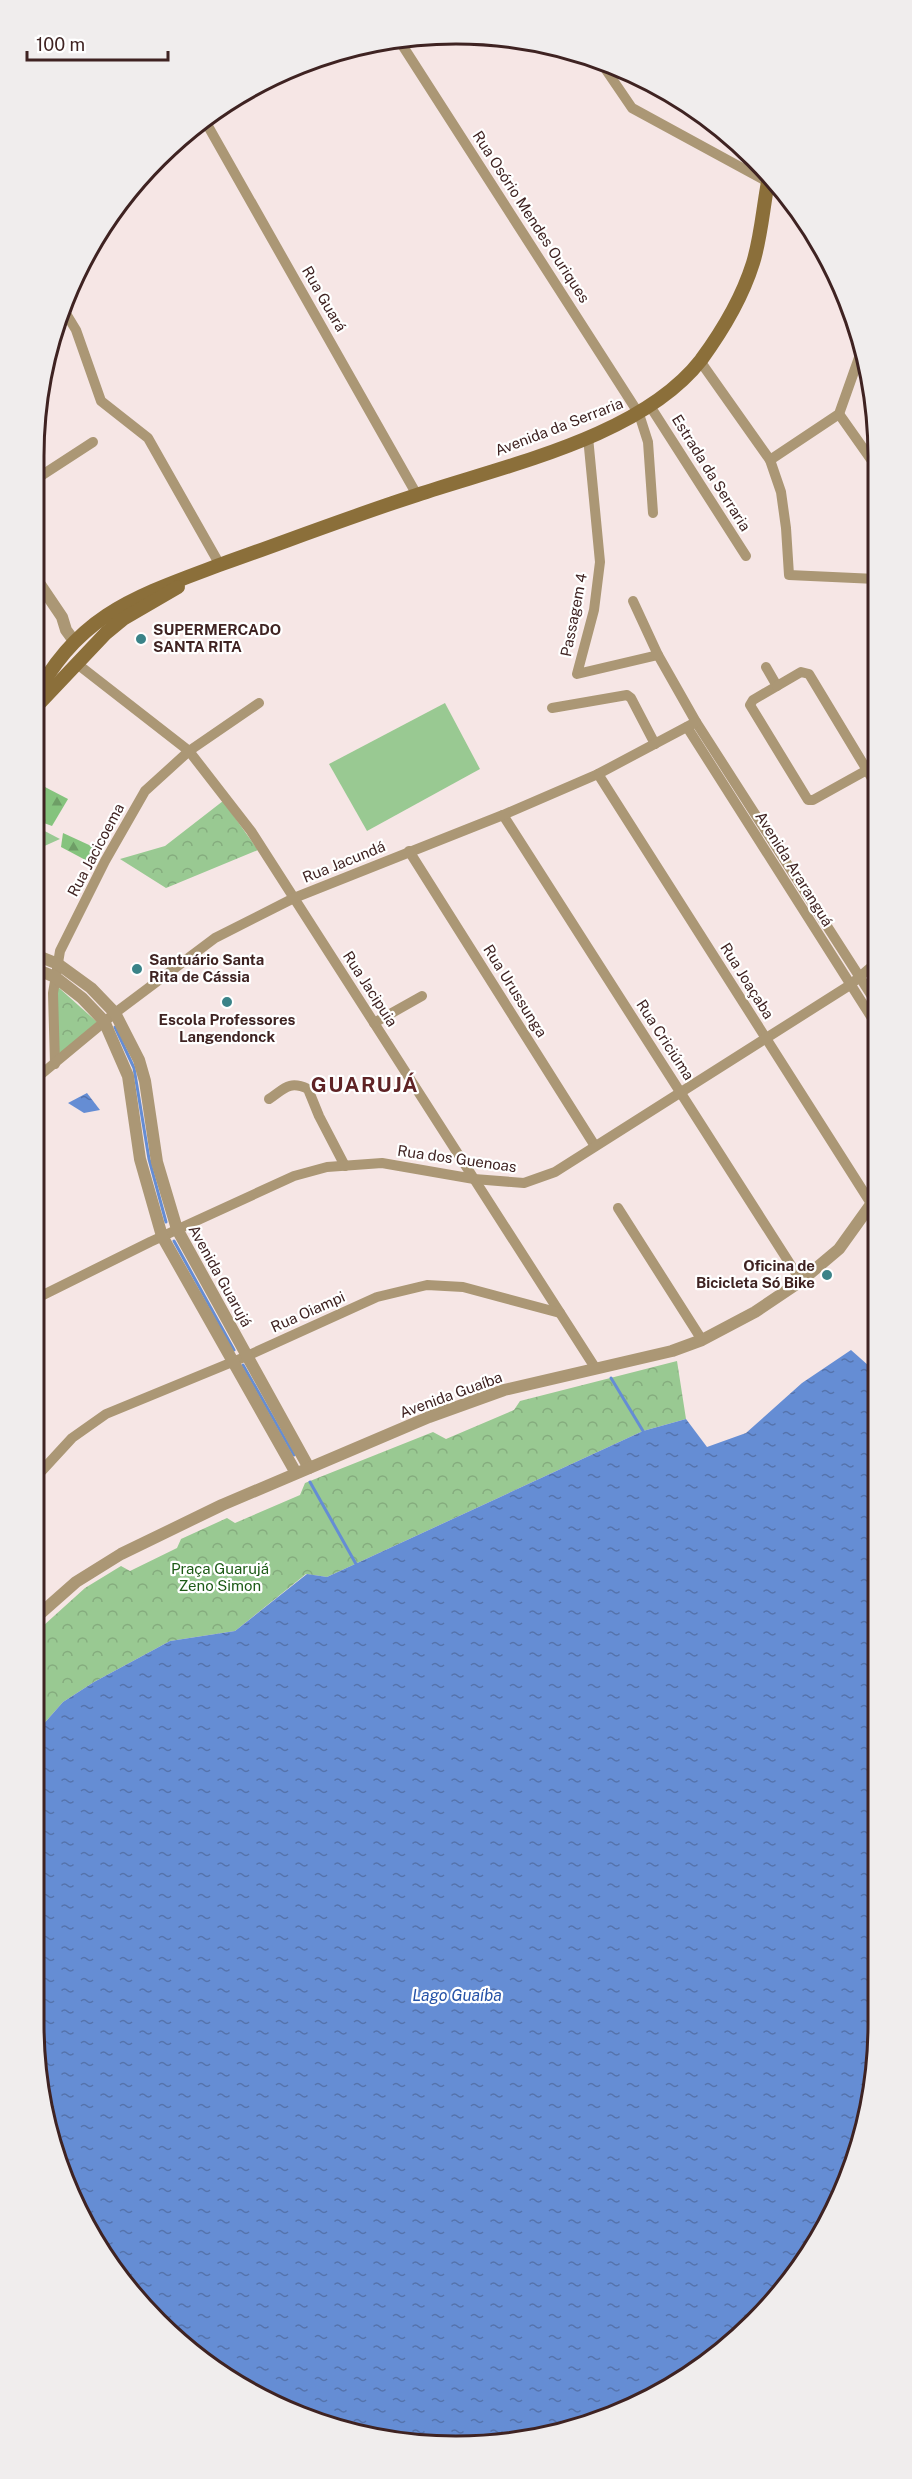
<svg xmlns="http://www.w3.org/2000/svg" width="912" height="2479" viewBox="0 0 912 2479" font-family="'Public Sans',sans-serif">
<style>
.grass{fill:#99c992}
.forest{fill:url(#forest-firs)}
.park{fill:url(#park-crowns)}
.water{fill:url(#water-ripples)}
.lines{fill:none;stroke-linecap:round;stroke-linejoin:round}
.stream{stroke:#658dd4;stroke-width:3}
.minor{stroke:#ab9775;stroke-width:10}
.tertiary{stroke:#ab9775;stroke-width:12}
.secondary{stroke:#8b6f3a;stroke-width:14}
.poi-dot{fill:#3a8388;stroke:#fff;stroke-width:2}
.labels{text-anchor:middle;stroke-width:4.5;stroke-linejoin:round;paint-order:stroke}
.street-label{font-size:15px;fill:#3f2322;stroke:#fff}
.poi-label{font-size:15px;font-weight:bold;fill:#3f2322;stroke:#fff;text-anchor:start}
.park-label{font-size:15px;fill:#1e5b17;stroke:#fff}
.water-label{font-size:16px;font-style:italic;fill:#2552a7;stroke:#fff}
.district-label{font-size:21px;font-weight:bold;letter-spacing:1.5px;fill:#5f2325;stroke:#fff}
.rim{fill:none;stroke:#3f2322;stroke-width:3}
</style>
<defs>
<pattern id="forest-firs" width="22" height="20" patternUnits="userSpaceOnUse" patternTransform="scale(1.5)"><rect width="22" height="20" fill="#85c37d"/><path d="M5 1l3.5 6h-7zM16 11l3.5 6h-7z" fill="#6e9e66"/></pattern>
<pattern id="park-crowns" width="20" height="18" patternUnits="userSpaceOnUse" patternTransform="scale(1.5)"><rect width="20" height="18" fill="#99c992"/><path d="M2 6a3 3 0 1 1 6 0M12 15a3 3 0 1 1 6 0" fill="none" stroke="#85ac7e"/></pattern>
<pattern id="water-ripples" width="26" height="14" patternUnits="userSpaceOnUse" patternTransform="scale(1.5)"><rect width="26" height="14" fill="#658dd4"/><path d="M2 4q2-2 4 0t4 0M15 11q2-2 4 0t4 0" fill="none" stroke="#5573ac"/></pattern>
</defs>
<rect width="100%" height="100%" fill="#f6e6e5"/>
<polygon class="grass" points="445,703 480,769 367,831 329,764"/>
<g class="forest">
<polygon points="43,786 68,799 52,826 33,819 33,810"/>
<polygon points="63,833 100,850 93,864 61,847"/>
</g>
<g class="park">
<polygon points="223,801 258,850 166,888 120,859 165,846"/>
<polygon points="33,825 60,839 40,848 33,846"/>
<polygon points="58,987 97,1022 58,1058"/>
<polygon points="677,1361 686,1419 643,1431 327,1577 306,1574 235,1631 170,1641 94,1682 63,1702 33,1736 33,1635 85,1588 121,1566 130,1571 177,1548 181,1539 227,1518 235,1523 300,1495 305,1483 433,1432 446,1439 514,1410 520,1401"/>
</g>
<g class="water">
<polygon points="87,1093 100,1110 84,1113 68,1103"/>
<polygon points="851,1350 869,1366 877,1356 879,2023 864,2133 835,2210 792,2280 691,2375 618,2414 539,2438 400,2442 320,2424 245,2389 138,2302 90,2234 56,2159 33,2023 33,1736 63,1702 94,1682 170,1641 235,1631 307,1574 327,1577 643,1431 686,1419 707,1447 746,1433 802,1383"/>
</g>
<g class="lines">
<g class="stream">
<polyline points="115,1027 134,1068 149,1159 166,1222"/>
<polyline points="174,1241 234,1350"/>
<polyline points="243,1365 294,1455"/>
<polyline points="611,1378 643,1431"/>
<polyline points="310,1482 356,1564"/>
</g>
<g class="minor">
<polyline points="397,37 639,414 648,442 653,513"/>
<polyline points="602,64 632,108 768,182"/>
<polyline points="204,119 417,495"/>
<polyline points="62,307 76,330 101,401 148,438 220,565"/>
<polyline points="700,361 770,460 781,492 786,528 789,575 876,579"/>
<polyline points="650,406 746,556"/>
<polyline points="839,414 875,465"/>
<polyline points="588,437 600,562 594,610 577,674 658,655 696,722 877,1004"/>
<polyline points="770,460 839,414 861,352"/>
<polyline points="33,481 93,442"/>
<polyline points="633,601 658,655"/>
<polyline points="76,663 189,751 251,831 596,1369"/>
<polyline points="766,667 777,686 753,700 750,705 808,800 813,800 867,770"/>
<polyline points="777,686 801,672 809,674 876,785"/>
<polyline points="552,708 627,695 631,698 655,744"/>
<polyline points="687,727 877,1026"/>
<polyline points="598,774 872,1205"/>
<polyline points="503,815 801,1281"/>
<polyline points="409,851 595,1146"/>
<polyline points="374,1023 422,996"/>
<polyline points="55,1064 53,993 60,951 105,861 145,791 189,751 259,703"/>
<polyline points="33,1081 115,1013 215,938 294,898 503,815 598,774 696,722"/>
<path d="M 269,1099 C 284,1089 289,1080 308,1089 L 319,1116 L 345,1166"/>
<polyline points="618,1208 702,1340"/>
<polyline points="33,1300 150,1242 294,1176 327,1167 382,1163 474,1179 524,1183 555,1172 850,985 877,962"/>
<polyline points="33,1485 37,1476 72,1438 106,1414 247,1356 377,1297 427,1285 463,1287 560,1313"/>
</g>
<g class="tertiary">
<polyline points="33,574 62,617 66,630 74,641"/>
<polyline points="33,954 58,964 91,988 115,1013 139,1060 145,1081 157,1162 177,1229 309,1468"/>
<polyline points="33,968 55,977 82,998 104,1021 128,1076 140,1159 162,1236 296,1473"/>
<polyline points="33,1620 76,1582 121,1554 222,1505 429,1417 504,1390 672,1351 702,1340 755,1312 801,1281 839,1249 877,1196"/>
</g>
<g class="secondary">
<path d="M 33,701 C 77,614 137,596 222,564 C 287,541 352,516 417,495 C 506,465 641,437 701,360 C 723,330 742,298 753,263 C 761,237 763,208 768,182 L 767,171"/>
<polyline points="34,709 106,633 123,619 178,587"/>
</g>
</g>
<g class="poi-dot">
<circle cx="141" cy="639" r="6"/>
<circle cx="137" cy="969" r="6"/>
<circle cx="227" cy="1002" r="6"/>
<circle cx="827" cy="1275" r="6"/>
</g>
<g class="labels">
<g class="street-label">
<text transform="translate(531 217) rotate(57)" y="5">Rua Osório Mendes Ouriques</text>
<text transform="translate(324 299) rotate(60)" y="5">Rua Guará</text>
<text transform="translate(559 427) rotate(-21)" y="5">Avenida da Serraria</text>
<text transform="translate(711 473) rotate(58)" y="5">Estrada da Serraria</text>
<text transform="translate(574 615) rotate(-79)" y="5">Passagem 4</text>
<text transform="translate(96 850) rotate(-62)" y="5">Rua Jacicoema</text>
<text transform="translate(344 862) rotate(-22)" y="5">Rua Jacundá</text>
<text transform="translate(794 869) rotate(58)" y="5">Avenida Araranguá</text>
<text transform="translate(747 981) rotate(58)" y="5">Rua Joaçaba</text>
<text transform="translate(370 989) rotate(57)" y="5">Rua Jacipuia</text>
<text transform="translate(515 991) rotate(58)" y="5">Rua Urussunga</text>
<text transform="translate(665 1040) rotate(57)" y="5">Rua Criciúma</text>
<text transform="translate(457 1159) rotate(8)" y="5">Rua dos Guenoas</text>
<text transform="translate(220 1276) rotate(61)" y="5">Avenida Guarujá</text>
<text transform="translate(308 1312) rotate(-24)" y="5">Rua Oiampi</text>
<text transform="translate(451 1395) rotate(-20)" y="5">Avenida Guaíba</text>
</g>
<g class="poi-label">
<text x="153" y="635">SUPERMERCADO<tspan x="153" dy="17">SANTA RITA</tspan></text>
<text x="149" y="965">Santuário Santa<tspan x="149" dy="17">Rita de Cássia</tspan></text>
<text x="227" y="1025" text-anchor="middle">Escola Professores<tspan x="227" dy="17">Langendonck</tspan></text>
<text x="815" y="1271" text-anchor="end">Oficina de<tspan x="815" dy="17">Bicicleta Só Bike</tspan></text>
</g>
<g class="park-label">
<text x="220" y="1574">Praça Guarujá<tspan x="220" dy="17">Zeno Simon</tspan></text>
</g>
<g class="water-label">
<text x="457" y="2001">Lago Guaíba</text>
</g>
<g class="district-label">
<text x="365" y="1092">GUARUJÁ</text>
</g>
</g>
<path d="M0 0H912V2479H0ZM456 44H456A412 412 0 0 1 868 456V2024A412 412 0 0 1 456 2436H456A412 412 0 0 1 44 2024V456A412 412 0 0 1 456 44Z" fill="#f0eded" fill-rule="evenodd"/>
<path class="rim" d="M456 44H456A412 412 0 0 1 868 456V2024A412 412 0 0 1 456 2436H456A412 412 0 0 1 44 2024V456A412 412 0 0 1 456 44Z"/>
<path d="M27 51v9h141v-9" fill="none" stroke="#3f2322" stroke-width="3"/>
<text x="36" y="51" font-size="18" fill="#3f2322" stroke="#ffffff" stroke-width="4.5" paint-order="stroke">100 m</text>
</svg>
